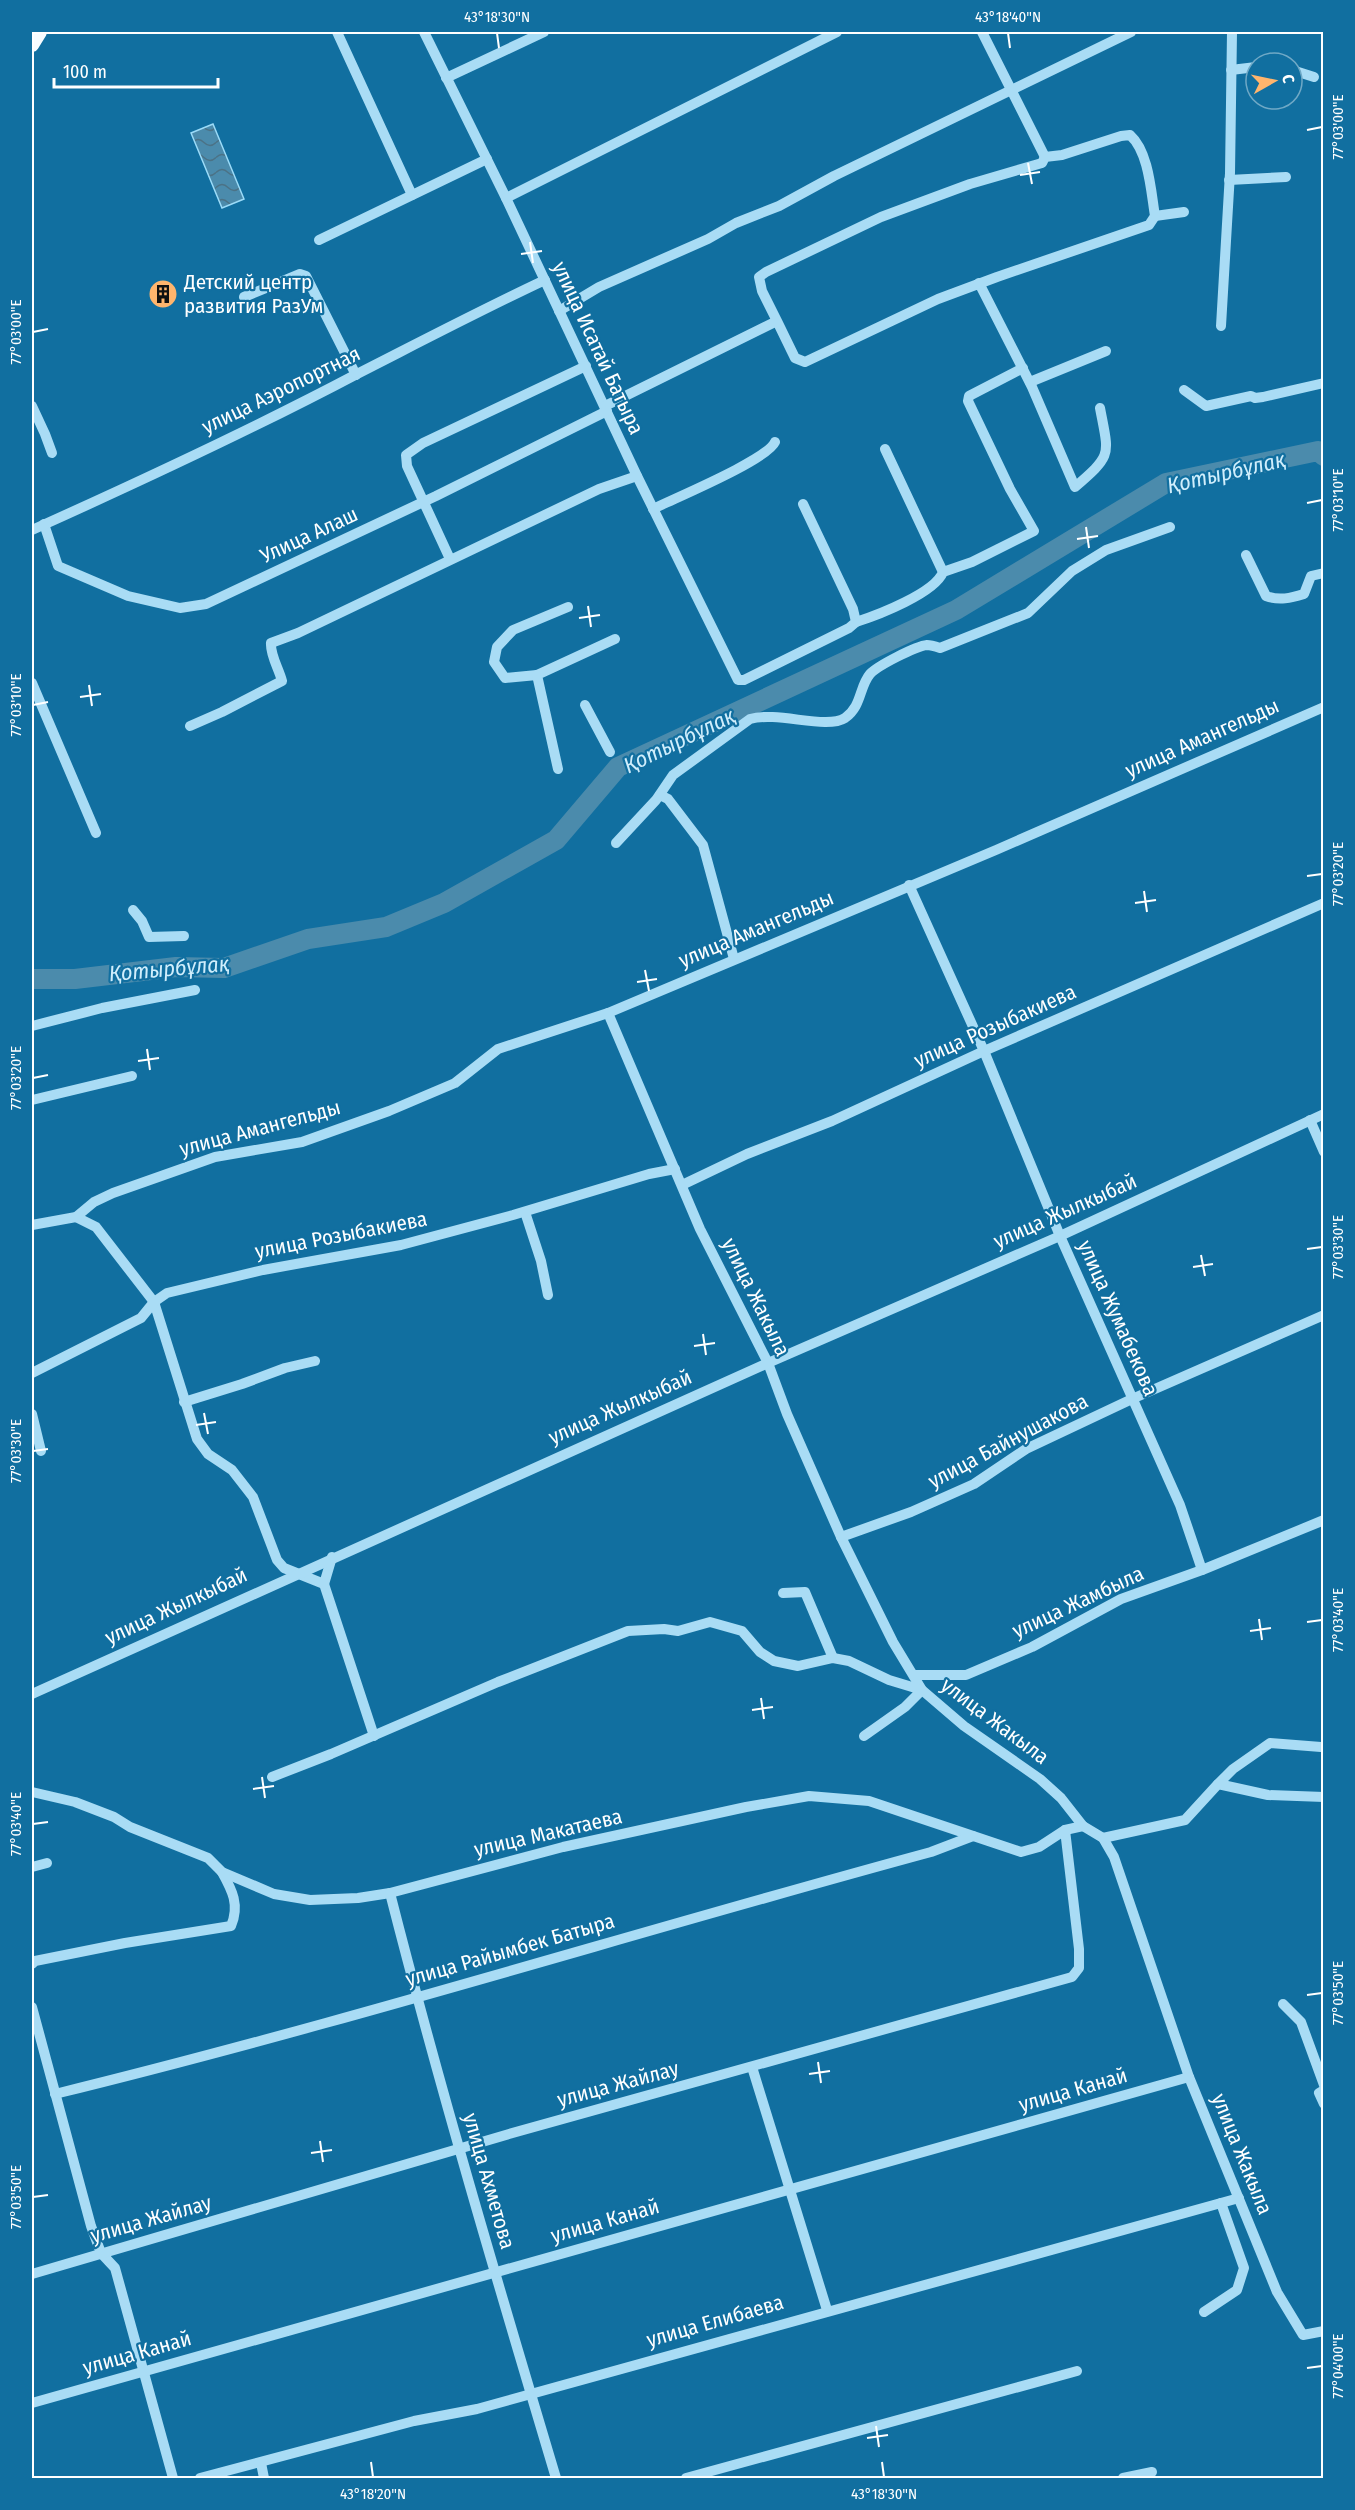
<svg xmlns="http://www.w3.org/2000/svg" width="1355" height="2510" viewBox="0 0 1355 2510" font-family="'Fira Sans Condensed',sans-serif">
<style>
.water{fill:url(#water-waves);stroke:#9bdbf8;stroke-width:1.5}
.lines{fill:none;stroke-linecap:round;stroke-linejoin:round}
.river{stroke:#4b8bac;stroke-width:20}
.minor{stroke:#a9dcf5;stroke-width:10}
.major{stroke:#f7fcff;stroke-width:14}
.ticks{fill:none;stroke:#fff;stroke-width:2}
.labels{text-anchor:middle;stroke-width:4.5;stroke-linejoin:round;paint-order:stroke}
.poi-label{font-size:21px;fill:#fff;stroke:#116fa0;text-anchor:start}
.street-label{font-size:21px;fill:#fff;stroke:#116fa0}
.water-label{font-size:22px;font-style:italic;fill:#d0eefc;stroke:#116fa0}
.neatline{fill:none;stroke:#fff;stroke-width:2}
.ticks-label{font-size:15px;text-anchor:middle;fill:#fff}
</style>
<defs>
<pattern id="water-waves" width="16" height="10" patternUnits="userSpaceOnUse" patternTransform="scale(1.5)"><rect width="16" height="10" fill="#4b8bac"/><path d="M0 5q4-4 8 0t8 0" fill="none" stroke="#4b7286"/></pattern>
</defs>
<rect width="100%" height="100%" fill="#116fa0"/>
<polygon class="water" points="213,124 244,199 222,208 191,133"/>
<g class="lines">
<polyline class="river" points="32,979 75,979 176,967 224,968 308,939 386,927 444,903 556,840 618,767 956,610 1166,483 1318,451 1324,456"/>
<g class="minor">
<polyline points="337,32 412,195"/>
<polyline points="424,32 506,198 637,476 738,680 744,680 849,628 856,622 853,609 803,504"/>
<polyline points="982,32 1045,157"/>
<polyline points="1231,70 1256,67"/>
<polyline points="1292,70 1314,77"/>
<polyline points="446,78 544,32"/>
<polyline points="1229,180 1286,177"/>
<polyline points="506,198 837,32"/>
<polyline points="1155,216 1184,212"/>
<polyline points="319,240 487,159"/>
<path d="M 979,283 L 1032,387 L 1075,487 C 1113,454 1109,456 1100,408"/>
<polyline points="244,297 300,274 306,276 356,375"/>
<polyline points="559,311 599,287 708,239 736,223 779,206 834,176 1131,32"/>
<polyline points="1221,326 1230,173 1232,32"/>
<polyline points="1030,382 1106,351"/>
<polyline points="1184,390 1206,406 1251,396 1255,398 1263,397 1324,383"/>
<polyline points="32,406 45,434 52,453"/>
<path d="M 605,406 L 777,321 L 762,291 L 759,277 L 766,272 L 881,217 L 970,184 L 1042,163 L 1045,157 L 1062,155 L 1121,136 L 1130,135 C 1149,152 1151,192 1155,216 L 1149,225 L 997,277 L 938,299 L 805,362 L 795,358 L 777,321"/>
<path d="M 653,509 C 675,498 767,460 775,442"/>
<polyline points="44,524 58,566 128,596 180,608 206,604 436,496 607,411"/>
<path d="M 32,530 C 141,481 251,430 357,374 C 420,342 481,310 545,280"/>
<path d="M 1246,555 L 1266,596 C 1279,601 1291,598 1304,594 L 1311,576 L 1324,573"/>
<polyline points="450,559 407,466 406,455 423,443 586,366"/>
<polyline points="943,572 972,562 1034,531 1010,489 968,401 969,396 1023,368"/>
<path d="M 856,622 C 878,615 935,593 943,572 L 885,449"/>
<polyline points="537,675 505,678 494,662 497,647 513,630 568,607"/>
<polyline points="32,683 96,833"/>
<polyline points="585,705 610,752"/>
<path d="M 190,726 L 222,712 L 282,681 C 279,669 270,655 271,643 L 298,633 L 599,489 L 637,476"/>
<polyline points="558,769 537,675 615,639"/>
<polyline points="660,795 668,799 703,845 734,959"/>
<path d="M 616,843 L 656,800 L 673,775 L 750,719 C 778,711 826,730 845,718 C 862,706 859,687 870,674 C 877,666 916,646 927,645 C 931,645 937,647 940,648 L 1028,613 L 1072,571 L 1106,550 L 1170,527"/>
<polyline points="909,885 984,1051 1060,1236 1180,1505 1202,1570"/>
<polyline points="133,910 142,921 149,937 184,936"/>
<polyline points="608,1013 700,1229 768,1363 787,1414 841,1537 893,1642 922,1690 964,1726 1040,1779 1061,1798 1083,1826 1103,1838 1114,1857 1189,2077 1277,2292 1303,2335 1324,2331"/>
<polyline points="32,1026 102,1008 195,990"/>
<polyline points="32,1100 132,1076"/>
<polyline points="1310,1120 1324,1152"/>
<polyline points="682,1185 747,1154 832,1121 984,1051 1324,903"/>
<polyline points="525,1212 541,1261 548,1295"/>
<polyline points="76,1217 96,1227 154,1302 197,1439 208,1454 232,1470 253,1497 277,1560 284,1568 324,1584 374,1736"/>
<polyline points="32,1225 76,1217 94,1202 113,1193 215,1157 302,1142 389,1111 455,1083 498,1049 608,1013 996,850 1324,707"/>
<polyline points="32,1373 141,1318 154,1302 167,1293 263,1270 401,1245 513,1215 649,1174 675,1169"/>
<polyline points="184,1402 242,1384 285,1368 315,1361"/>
<polyline points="32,1414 41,1451"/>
<polyline points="841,1537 911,1512 974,1484 1026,1449 1132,1399 1324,1315"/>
<polyline points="324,1584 332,1557"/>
<polyline points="783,1593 805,1592 833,1658"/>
<polyline points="914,1675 966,1675 1032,1647 1121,1599 1202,1570 1324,1520"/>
<polyline points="32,1694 768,1363 1060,1236 1324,1114"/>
<polyline points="272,1777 331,1754 498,1682 628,1631 664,1629 678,1631 710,1622 742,1631 760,1652 774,1661 798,1666 833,1658 849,1661 889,1680 922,1690 905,1707 864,1736"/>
<polyline points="1218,1784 1233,1769 1270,1743 1321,1747"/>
<polyline points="32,1792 75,1802 114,1817 130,1827 208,1858 222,1872 274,1894 310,1900 358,1898 390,1893 563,1847 746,1807 809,1796 869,1801 1021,1852 1039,1847 1065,1830 1083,1826"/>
<polyline points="1103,1838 1185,1820 1218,1784 1268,1795 1324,1797"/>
<polyline points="32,1867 47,1863"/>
<path d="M 390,1893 C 440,2089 498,2284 556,2478"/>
<path d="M 32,1964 L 35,1961 L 125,1943 L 231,1926 C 240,1905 232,1890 222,1872"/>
<polyline points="1283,2004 1301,2022 1324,2085"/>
<polyline points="32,2007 91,2226 101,2253 115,2268 173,2478"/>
<polyline points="752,2067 827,2310"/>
<polyline points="1324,2090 1319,2093 1324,2104"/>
<path d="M 55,2094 C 349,2022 639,1931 931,1852 L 973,1836"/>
<polyline points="32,2274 509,2134 1072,1977 1079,1968 1079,1949 1065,1830"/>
<polyline points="1204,2312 1237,2290 1244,2268 1221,2203"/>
<polyline points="32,2403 1189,2077"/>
<polyline points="261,2463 264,2478"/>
<polyline points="200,2478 414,2421 477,2409 1239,2198"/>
<polyline points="686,2478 1077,2371"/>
<polyline points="1123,2478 1152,2472"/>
</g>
<polyline class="major" points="32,45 40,32"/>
</g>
<path class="ticks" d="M 497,33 L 499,48M 1008,33 L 1010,48M 1307,130 L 1322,127M 1028,163 L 1032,184M 1020,175 L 1040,172M 530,242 L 533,263M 521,254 L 542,251M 33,332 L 48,329M 1307,503 L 1322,500M 1086,527 L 1089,548M 1077,539 L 1098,536M 588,606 L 591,627M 579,618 L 600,615M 89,685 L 92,706M 80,697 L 101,694M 33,705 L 48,702M 1307,876 L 1322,874M 1144,891 L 1147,912M 1135,903 L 1156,900M 645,970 L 649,991M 637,982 L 657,979M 147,1049 L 150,1070M 138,1061 L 159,1058M 33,1078 L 48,1075M 1307,1249 L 1322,1247M 1201,1255 L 1205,1276M 1193,1267 L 1213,1264M 703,1334 L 706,1355M 694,1346 L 715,1343M 204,1413 L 208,1434M 196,1425 L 216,1422M 33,1451 L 48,1449M 1259,1619 L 1262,1640M 1307,1622 L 1322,1620M 1250,1631 L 1271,1628M 761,1698 L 764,1719M 752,1710 L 773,1707M 262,1777 L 265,1798M 253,1789 L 274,1786M 33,1824 L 48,1822M 1307,1995 L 1322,1993M 818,2062 L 821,2083M 809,2074 L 830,2071M 320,2141 L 323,2162M 311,2153 L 332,2150M 33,2197 L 48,2195M 1307,2368 L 1322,2366M 876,2426 L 879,2447M 867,2438 L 888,2435M 371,2462 L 373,2477M 882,2462 L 884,2477"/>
<defs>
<g id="building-disc" transform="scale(1.5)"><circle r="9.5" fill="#ffb56d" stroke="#116fa0"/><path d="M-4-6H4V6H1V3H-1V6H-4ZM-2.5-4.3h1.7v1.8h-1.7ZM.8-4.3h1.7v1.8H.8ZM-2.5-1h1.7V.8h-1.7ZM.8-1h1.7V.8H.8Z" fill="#111"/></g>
</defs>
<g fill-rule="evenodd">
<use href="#building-disc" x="163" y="294"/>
</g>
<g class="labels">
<g class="poi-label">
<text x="184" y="289">Детский центр<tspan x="184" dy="24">развития РазУм</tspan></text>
</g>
<g class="street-label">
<text transform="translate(598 348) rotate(65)" y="7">улица Исатай Батыра</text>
<text transform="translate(281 390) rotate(-26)" y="7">улица Аэропортная</text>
<text transform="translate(309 535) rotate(-25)" y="7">Улица Алаш</text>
<text transform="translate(1202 738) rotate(-24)" y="7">улица Амангельды</text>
<text transform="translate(756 929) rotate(-23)" y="7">улица Амангельды</text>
<text transform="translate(995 1026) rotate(-24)" y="7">улица Розыбакиева</text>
<text transform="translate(260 1128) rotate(-15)" y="7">улица Амангельды</text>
<text transform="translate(1065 1211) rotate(-24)" y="7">улица Жылкыбай</text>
<text transform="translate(341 1235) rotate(-11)" y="7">улица Розыбакиева</text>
<text transform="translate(756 1297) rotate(64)" y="7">улица Жакыла</text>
<text transform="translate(1118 1318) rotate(66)" y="7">улица Жумабекова</text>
<text transform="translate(620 1407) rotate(-24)" y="7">улица Жылкыбай</text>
<text transform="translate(1008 1441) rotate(-28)" y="7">улица Байнушакова</text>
<text transform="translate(1078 1602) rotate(-25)" y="7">улица Жамбыла</text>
<text transform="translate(176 1606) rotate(-25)" y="7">улица Жылкыбай</text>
<text transform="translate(995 1721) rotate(37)" y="7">улица Жакыла</text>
<text transform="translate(548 1833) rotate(-13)" y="7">улица Макатаева</text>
<text transform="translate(510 1950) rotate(-16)" y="7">улица Райымбек Батыра</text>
<text transform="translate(618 2084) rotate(-15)" y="7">улица Жайлау</text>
<text transform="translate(1073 2090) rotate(-16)" y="7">улица Канай</text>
<text transform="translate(1242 2154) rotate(68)" y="7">улица Жакыла</text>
<text transform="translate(489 2181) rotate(74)" y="7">улица Ахметова</text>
<text transform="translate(151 2219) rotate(-16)" y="7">улица Жайлау</text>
<text transform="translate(605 2221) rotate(-16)" y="7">улица Канай</text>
<text transform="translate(715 2321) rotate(-16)" y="7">улица Елибаева</text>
<text transform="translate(137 2353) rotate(-16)" y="7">улица Канай</text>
</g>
<g class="water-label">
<text transform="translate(1226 472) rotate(-13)" y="8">Қотырбұлақ</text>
<text transform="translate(679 740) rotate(-26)" y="8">Қотырбұлақ</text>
<text transform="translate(169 968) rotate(-5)" y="8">Қотырбұлақ</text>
</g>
</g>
<rect width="1355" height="2510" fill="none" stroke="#116fa0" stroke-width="66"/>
<g transform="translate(1274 81) rotate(81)"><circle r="28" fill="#116fa0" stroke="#70a9c6" stroke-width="1.5"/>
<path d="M0-4.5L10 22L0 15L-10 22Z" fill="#ffb56d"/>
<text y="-9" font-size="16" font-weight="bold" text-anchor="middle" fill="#ffffff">С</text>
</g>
<path d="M54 78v9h164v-9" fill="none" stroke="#ffffff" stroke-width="3"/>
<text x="63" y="78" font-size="18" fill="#ffffff" stroke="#116fa0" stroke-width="4.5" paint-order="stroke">100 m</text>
<rect x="33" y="33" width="1289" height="2444" class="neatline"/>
<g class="ticks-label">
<text x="497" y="22">43°18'30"N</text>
<text x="1008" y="22">43°18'40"N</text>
<text transform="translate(1338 127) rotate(-90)" y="5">77°03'00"E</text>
<text transform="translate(16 332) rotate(-90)" y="5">77°03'00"E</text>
<text transform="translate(1338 500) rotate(-90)" y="5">77°03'10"E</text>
<text transform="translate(16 705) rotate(-90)" y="5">77°03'10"E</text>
<text transform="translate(1338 874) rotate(-90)" y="5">77°03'20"E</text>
<text transform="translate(16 1078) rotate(-90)" y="5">77°03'20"E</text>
<text transform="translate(1338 1247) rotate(-90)" y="5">77°03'30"E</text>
<text transform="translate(16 1451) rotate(-90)" y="5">77°03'30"E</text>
<text transform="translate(1338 1620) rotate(-90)" y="5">77°03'40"E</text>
<text transform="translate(16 1824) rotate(-90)" y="5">77°03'40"E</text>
<text transform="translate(1338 1993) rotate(-90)" y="5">77°03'50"E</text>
<text transform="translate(16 2197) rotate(-90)" y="5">77°03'50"E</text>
<text transform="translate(1338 2366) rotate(-90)" y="5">77°04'00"E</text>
<text x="373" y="2499">43°18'20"N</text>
<text x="884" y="2499">43°18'30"N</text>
</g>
</svg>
